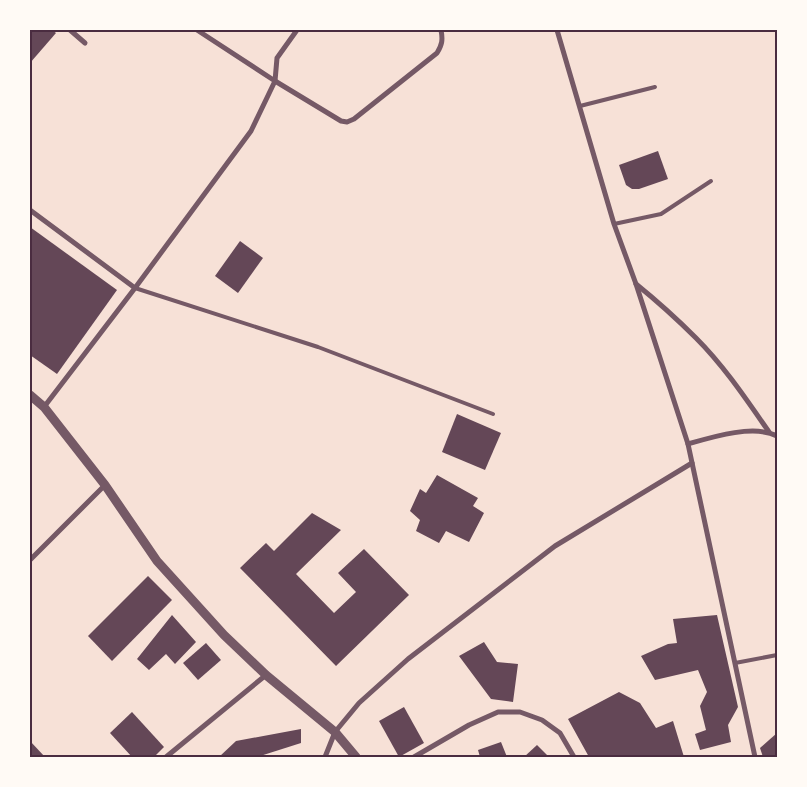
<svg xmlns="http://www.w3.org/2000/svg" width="807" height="787" viewBox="0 0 807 787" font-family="Arial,sans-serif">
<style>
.building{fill:#644757}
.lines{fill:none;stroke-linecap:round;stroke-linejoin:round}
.service{stroke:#755966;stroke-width:4}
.minor{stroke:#755966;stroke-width:5}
.tertiary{stroke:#755966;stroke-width:9}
.neatline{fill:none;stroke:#4a2c40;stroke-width:2}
</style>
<rect width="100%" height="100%" fill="#f7e1d7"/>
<g class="building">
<polygon points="30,30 52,30 56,33 30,63"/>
<polygon points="658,151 668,179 639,189 632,189 626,185 619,165"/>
<polygon points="30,227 117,290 57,374 30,355"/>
<polygon points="240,241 263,258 238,293 215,276"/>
<polygon points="457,414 501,433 485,470 442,452"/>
<polygon points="437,475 478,498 473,506 484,513 469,542 446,531 439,543 416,531 420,520 410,511 420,489 426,493"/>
<polygon points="312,513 341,530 296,574 334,613 356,592 338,573 364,549 409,595 336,666 240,568 266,543 274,551"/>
<polygon points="148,576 172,600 112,661 88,636"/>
<polygon points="172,615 196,642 175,664 166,654 149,670 137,659"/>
<polygon points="717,615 738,707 728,725 731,742 700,750 695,734 706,730 700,706 707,692 698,670 655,680 641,656 668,644 677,643 673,619"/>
<polygon points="484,642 497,662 518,664 513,702 491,699 459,656"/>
<polygon points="206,643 221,660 198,680 183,663"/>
<polygon points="619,692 640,703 656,728 673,721 684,757 589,757 568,719"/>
<polygon points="404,707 424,743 399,757 379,721"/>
<polygon points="132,712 164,747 154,757 132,757 110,733"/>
<polygon points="301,729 301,743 257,757 219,757 236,741"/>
<polygon points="777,733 777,757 763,757 760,748"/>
<polygon points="30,741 45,757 30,757"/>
<polygon points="501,742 507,757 480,757 478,750"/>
<polygon points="537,745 549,757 524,757"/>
</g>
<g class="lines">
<g class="service">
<polyline points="580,106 655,87"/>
<polyline points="614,224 661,214 711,181"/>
<polyline points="135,288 318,347 493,414"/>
<polyline points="735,663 777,655"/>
</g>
<g class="minor">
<polyline points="70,30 85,43"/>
<path d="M 197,30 L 275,81 L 341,121 L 347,122 L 354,119 L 437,53 C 442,45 443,40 441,30"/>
<polyline points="557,30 614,224 636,284 688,444 755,757"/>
<polyline points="30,210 135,288"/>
<path d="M 636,284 C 657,301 677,319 696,338 C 724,366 746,399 769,432"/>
<polyline points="44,407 135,288 251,131 275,81 277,58 297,30"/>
<path d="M 688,444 C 712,437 754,424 777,436"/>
<polyline points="30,560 105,485"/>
<polyline points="166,757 266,675"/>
<polyline points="325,757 335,732 359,703 408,659 555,546 692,463"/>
<polyline points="414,757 469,725 498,712 520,712 542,720 560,733 574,757"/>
</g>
<polyline class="tertiary" points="30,395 44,407 105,485 157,561 224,635 266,675 335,732 356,757"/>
</g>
<rect width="807" height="787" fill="none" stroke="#fffaf5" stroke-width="62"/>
<rect x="31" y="31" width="745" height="725" class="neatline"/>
</svg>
